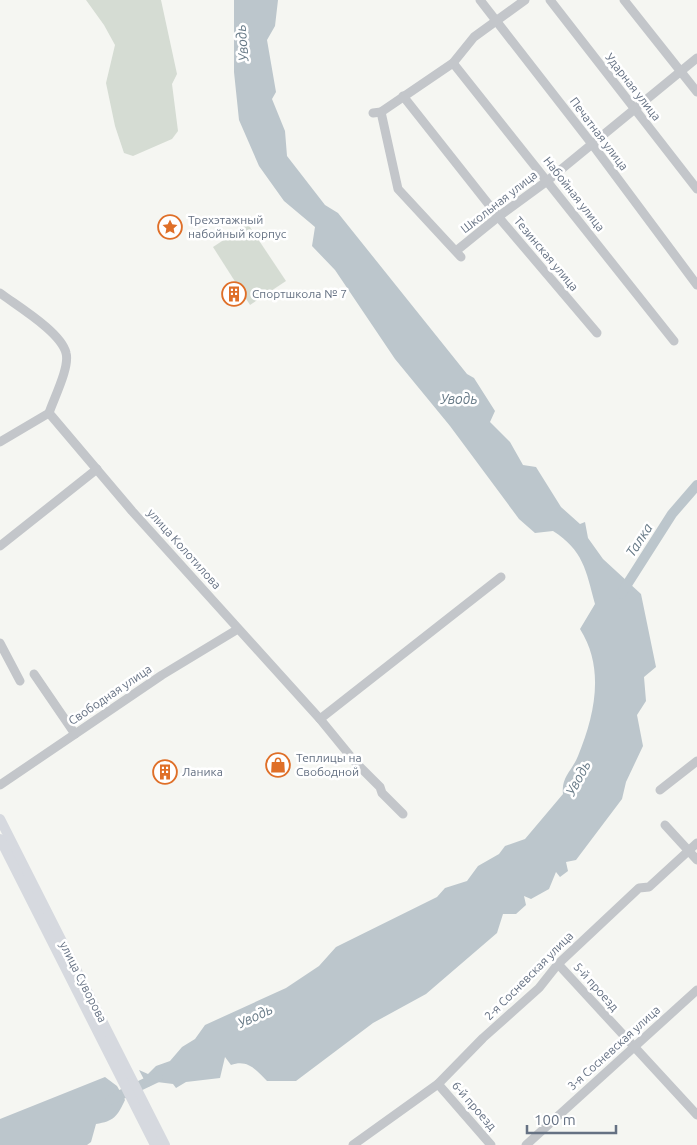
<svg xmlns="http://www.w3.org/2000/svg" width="697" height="1145" viewBox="0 0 697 1145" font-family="Ubuntu,sans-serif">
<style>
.green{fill:#d5dcd3}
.water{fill:#bcc6cc}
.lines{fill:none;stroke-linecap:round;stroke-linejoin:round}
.river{stroke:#bcc6cc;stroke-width:10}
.minor{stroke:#c3c6ca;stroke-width:9}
.major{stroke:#d6d9df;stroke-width:10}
.labels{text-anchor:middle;stroke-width:5;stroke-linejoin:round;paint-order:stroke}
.street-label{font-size:12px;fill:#657183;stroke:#fff}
.poi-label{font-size:12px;fill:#657183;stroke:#fff;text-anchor:start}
.water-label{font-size:14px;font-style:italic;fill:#667986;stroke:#fff}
</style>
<rect width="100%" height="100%" fill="#f5f6f2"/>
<g class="green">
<polygon points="86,0 161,0 177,74 172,84 178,131 172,139 133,156 124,153 115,126 106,83 115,45 104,25"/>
<polygon points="248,224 286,281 250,305 213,247"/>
</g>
<g class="water">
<path d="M 234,0 L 278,0 L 275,26 L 267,40 L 276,92 L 272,99 L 285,131 L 287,156 L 325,205 L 338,213 L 467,374 L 474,378 L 495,411 L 490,422 L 510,442 L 523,465 L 536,467 L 561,507 L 580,524 L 585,522 L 588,538 L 603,559 L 641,594 L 656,667 L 644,677 L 646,701 L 637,715 L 643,746 L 626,782 L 622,799 L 576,860 L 566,862 L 568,871 L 560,877 L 556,872 L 549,889 L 531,899 L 524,896 L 526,905 L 516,914 L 503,914 L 497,933 L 426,994 L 373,1023 L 296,1081 L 267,1081 C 256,1070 248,1059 231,1065 L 225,1057 L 220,1078 L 186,1082 L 176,1088 L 173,1084 L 157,1082 L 148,1087 L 139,1070 L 148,1074 L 156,1066 L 170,1061 L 182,1047 L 195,1039 L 205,1025 L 286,988 L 319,966 L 336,947 L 437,897 L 445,888 L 467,881 L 478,866 L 499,854 L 505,846 L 525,839 L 563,794 C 561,777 572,771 578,756 C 595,715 605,668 580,629 L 595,604 C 586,570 583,550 553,531 L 535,533 L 519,519 L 450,426 L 395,359 L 335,270 L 312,246 L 315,227 L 284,201 L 259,166 L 239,120 L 234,72 Z"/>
<path d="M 105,1077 L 117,1086 L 125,1100 C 117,1117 114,1121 96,1124 L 91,1142 L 87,1145 L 0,1145 L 0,1119 Z"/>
</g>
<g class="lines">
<g class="river">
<polyline points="621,594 672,514 697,485"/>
<polyline points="110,1100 158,1077"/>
</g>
<g class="minor">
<polyline points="480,0 592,144 697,285"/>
<polyline points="550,0 697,189"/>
<polyline points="624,0 697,92"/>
<polyline points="453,63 674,341"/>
<polyline points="403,96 501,220 597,333"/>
<polyline points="381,112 398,189 461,257"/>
<polyline points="373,113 381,112 453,63 474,37 525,0"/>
<polyline points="456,251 498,217 547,181 697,58"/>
<path d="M 0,293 C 17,306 61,332 66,353 C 70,367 54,398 49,413 L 132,511 L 320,719 L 356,763 L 380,787 L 382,793 L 403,814"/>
<polyline points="0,442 49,413"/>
<polyline points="0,546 97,469"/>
<polyline points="0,643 20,681"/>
<polyline points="34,674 75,734"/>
<polyline points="320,719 501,577"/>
<polyline points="0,785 162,675 238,629"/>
<polyline points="660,790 697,761"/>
<polyline points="665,825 697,860"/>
<polyline points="558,964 697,1115"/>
<polyline points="438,1084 491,1145"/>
<polyline points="353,1145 438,1084 483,1038 539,988 558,964 639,888 649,887 697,843"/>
<polyline points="526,1145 697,990"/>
</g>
<g class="major">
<polyline points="0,819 165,1145"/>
<polyline points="0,839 155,1145"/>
</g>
</g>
<defs>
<g id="sight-ring" transform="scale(1.25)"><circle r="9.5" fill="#fff" stroke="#df6f28" stroke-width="1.5"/><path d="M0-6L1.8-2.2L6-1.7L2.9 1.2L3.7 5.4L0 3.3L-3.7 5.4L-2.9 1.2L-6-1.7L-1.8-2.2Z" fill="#df6f28"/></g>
<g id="building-ring" transform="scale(1.25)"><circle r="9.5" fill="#fff" stroke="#df6f28" stroke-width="1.5"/><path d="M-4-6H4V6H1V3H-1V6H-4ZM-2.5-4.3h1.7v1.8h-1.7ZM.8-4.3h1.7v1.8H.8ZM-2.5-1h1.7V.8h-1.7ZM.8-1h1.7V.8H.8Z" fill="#df6f28"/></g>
<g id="shop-ring" transform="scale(1.25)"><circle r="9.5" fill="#fff" stroke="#df6f28" stroke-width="1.5"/><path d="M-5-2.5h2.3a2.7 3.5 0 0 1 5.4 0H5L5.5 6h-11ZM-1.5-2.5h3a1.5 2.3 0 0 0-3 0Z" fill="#df6f28"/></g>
</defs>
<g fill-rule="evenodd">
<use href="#sight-ring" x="170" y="227"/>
<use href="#building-ring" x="234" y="294"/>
<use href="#shop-ring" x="278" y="765"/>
<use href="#building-ring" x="165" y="772"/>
</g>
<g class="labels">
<g class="street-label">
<text transform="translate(633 87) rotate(52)" y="4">Ударная улица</text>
<text transform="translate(599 134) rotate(53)" y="4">Печатная улица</text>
<text transform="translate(574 194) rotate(52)" y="4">Набойная улица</text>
<text transform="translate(499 202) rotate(-38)" y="4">Школьная улица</text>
<text transform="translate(546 254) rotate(50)" y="4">Тезинская улица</text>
<text transform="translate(184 549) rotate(48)" y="4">улица Колотилова</text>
<text transform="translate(110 695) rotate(-34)" y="4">Свободная улица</text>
<text transform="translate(529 976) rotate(-45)" y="4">2-я Сосневская улица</text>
<text transform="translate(83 982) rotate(63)" y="4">улица Суворова</text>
<text transform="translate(596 987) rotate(48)" y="4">5-й проезд</text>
<text transform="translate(614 1048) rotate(-42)" y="4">3-я Сосневская улица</text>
<text transform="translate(474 1106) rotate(49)" y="4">6-й проезд</text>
</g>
<g class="poi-label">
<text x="188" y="224">Трехэтажный<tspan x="188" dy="14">набойный корпус</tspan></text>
<text x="252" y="298">Спортшкола № 7</text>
<text x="296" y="762">Теплицы на<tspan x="296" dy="14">Свободной</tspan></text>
<text x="182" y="776">Ланика</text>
</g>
<g class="water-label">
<text transform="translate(242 43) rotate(-95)" y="5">Уводь</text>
<text x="459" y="404">Уводь</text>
<text transform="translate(639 540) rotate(-57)" y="5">Талка</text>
<text transform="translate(578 778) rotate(-62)" y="5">Уводь</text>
<text transform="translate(255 1016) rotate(-25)" y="5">Уводь</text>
</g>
</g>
<path d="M527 1125v8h89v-8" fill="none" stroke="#657183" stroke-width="2.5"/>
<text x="534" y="1125" font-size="15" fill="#657183" stroke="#ffffff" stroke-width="4" paint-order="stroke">100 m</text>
</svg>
